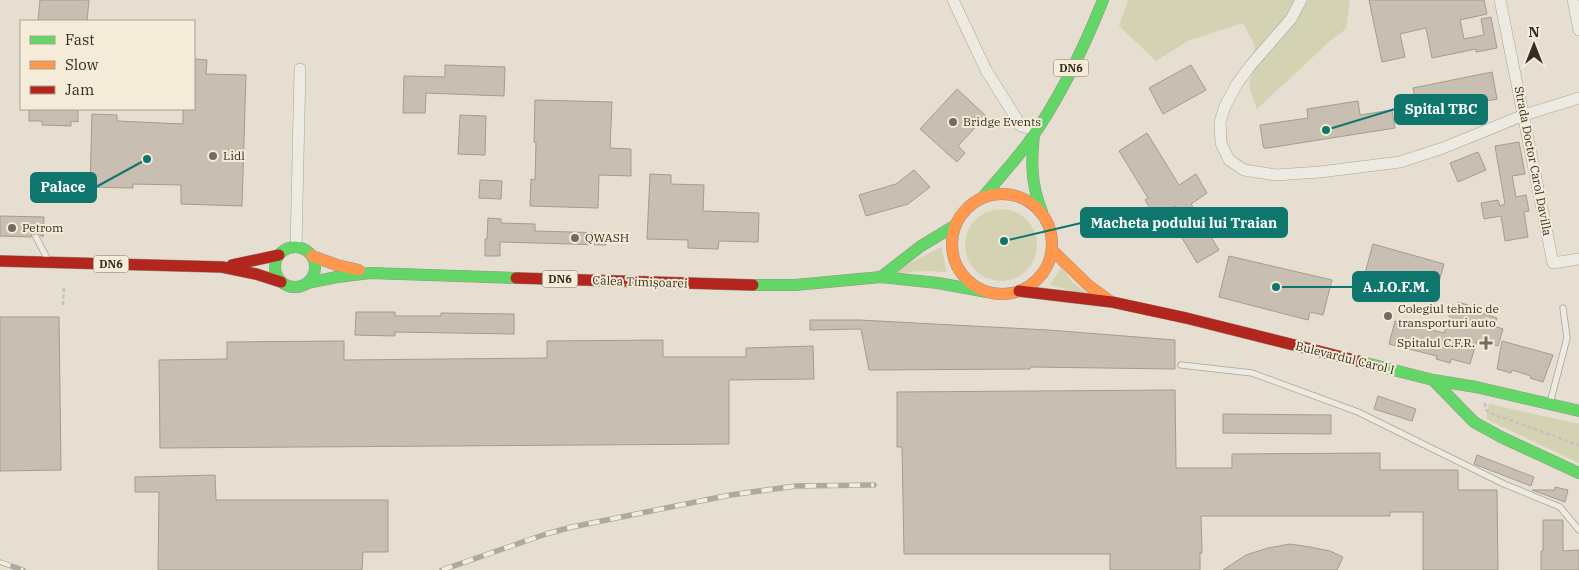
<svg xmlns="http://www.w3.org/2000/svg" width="1579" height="570" viewBox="0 0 1579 570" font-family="'IBM Plex Serif',serif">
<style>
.green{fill:#d3d3b4}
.building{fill:#c8beb2;stroke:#a59b90}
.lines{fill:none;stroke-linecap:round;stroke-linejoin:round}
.lane-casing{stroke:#aaa499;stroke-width:7}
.street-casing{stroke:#aaa499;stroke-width:12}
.fast-casing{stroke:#9a9389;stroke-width:12}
.slow-casing{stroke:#9a9389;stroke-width:12}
.jam-casing{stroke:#9a9389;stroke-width:12}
.path{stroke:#c6c1b9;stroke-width:2.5;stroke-dasharray:4 2.5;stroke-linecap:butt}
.lane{stroke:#edeae2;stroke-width:5.5}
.street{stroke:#edeae2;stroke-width:11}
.fast{stroke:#63d668;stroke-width:11}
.slow{stroke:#ff974d;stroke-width:11}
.jam{stroke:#b3261e;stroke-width:11}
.rail-casing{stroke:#ada8a1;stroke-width:5.5}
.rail{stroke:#f4ecd8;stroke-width:4;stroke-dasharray:11;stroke-linecap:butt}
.poi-dot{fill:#756b5f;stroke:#f4ecd8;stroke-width:2}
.labels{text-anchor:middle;stroke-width:4;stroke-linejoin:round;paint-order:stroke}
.shield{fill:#f4ecd8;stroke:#716658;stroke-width:1}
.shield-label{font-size:11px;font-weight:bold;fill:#392d21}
.poi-label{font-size:12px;fill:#392d21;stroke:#f4ecd8;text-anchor:start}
.street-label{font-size:12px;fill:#392d21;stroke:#f4ecd8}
.leader{fill:none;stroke:#0f766e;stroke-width:2}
.callout-dot{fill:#0f766e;stroke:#f4ecd8;stroke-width:2}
.callout{fill:#0f766e;stroke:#0f766e;stroke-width:2}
.callout-label{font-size:14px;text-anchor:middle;font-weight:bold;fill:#fff}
</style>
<rect width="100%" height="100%" fill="#e5ded1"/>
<g class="green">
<polygon points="1128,0 1350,0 1346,29 1331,40 1257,109 1249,87 1255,46 1243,23 1188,41 1156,61 1119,26"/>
<circle cx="1001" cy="245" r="36"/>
<polygon points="941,247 947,272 923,271 889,274"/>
<polygon points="1061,267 1072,282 1090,296 1050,285"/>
<polygon points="1489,404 1579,424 1579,463 1486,419"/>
</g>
<g class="building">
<polygon points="40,0 89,0 87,21 38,21"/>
<polygon points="1369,0 1484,0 1487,14 1460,20 1464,39 1484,35 1481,19 1491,17 1497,48 1476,52 1476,49 1432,58 1426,28 1400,34 1405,57 1382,62"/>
<polygon points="194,59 207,60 206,74 246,75 242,206 181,204 181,185 133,184 133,188 90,187 92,114 117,115 117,121 183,124 183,109 194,109"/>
<polygon points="445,65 505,67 504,96 426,93 425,113 403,113 404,76 445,77"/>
<polygon points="1191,65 1206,90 1163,114 1149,88"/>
<polygon points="1492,72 1497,99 1418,114 1413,88"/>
<polygon points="957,89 986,116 958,146 965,153 957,162 920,129"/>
<polygon points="535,100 612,102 610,148 631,149 631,176 599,175 598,208 530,206 531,179 535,180 536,142 534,142"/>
<polygon points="1358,101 1360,115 1392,110 1395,128 1268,148 1264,148 1263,145 1260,125 1308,118 1307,109"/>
<polygon points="29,109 78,109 78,122 71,121 71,126 42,125 42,121 29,121"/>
<polygon points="460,115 486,116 485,155 458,154"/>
<polygon points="1147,133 1179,185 1196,174 1207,193 1191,204 1219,250 1197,263 1176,228 1185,223 1175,206 1156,218 1145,200 1148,198 1119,151"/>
<polygon points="1519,142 1525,174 1512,176 1516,197 1526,195 1529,211 1524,212 1528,237 1505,241 1501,216 1484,219 1481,203 1498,200 1500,206 1505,204 1495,146"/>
<polygon points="1478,152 1486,170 1458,182 1450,163"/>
<polygon points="914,170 930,187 908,204 866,216 859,195 896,184"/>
<polygon points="650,174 671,175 671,184 704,185 703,211 759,213 758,242 719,241 718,249 688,248 688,240 647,239"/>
<polygon points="480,180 502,181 501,199 479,198"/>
<polygon points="0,216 44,217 43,237 36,232 32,234 31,237 0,236"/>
<polygon points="488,218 501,219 501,223 535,224 535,231 607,233 606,245 500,242 500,256 485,256 485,239 487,239"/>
<polygon points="1373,244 1444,264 1435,296 1364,277"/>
<polygon points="1229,256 1332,280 1323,315 1310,312 1308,320 1219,297"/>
<polygon points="1458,302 1471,306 1470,309 1497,318 1494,326 1503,329 1498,346 1477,340 1470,364 1451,359 1450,363 1436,359 1437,356 1389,344 1395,321 1444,333 1453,305 1456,306"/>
<polygon points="356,312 395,312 395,316 441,316 441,313 514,314 514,334 395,332 395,336 355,335"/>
<polygon points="0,317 59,317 61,470 0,471"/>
<polygon points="810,320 859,320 1048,330 1175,340 1175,369 1031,367 1030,369 869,370 861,329 810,330"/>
<polygon points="663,340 663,357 746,357 746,348 813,346 814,379 729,380 729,444 160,448 159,360 227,359 227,342 344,341 344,360 547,358 547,341"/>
<polygon points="1502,341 1553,355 1543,382 1530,378 1531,376 1512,370 1511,373 1497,369"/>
<polygon points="1175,390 1176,468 1232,468 1232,454 1380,453 1380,470 1458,470 1458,490 1497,490 1498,570 1423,570 1423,512 1390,512 1390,516 1201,516 1202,553 1200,553 1200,570 1110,570 1110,554 904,554 902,447 897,447 897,392"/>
<polygon points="1378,396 1416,409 1412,421 1374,409"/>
<polygon points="1223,414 1331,415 1331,434 1223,433"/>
<polygon points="1477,455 1534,477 1531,486 1474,464"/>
<polygon points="215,475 216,500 388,500 388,552 363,552 362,570 158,570 159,492 135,492 135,477"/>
<polygon points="1555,487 1568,490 1565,502 1532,490 1555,490"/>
<polygon points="1543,520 1563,520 1563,551 1579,550 1579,570 1541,570 1541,551 1543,551"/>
<polygon points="1290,544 1310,547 1330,551 1343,557 1337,570 1223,570 1246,555 1268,548"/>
</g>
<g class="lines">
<g class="lane-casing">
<g id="lane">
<polyline points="36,237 48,260"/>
<polyline points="1181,365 1252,373 1358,412 1504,484 1560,507 1579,530"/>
<polyline points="1550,403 1567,338 1563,308"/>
</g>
</g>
<g class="street-casing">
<g id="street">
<polyline points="953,0 986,70 1021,126 1036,130"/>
<polyline points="1301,0 1291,19 1250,66 1237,84 1225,106 1220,122 1221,143 1229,160 1244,170 1276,175 1320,172 1400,162 1443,148 1524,115 1579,98"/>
<polyline points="1500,0 1553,263 1579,259"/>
<polyline points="1573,0 1579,30"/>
<polyline points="296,247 300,69"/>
</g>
</g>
<g class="fast-casing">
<g id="fast">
<path d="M 1034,134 C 1031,163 1031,184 1042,212"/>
<path d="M 983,197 C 998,179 1014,162 1028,143 C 1059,100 1083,50 1103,0"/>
<circle cx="295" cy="267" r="20"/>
<polyline points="881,277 921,246 956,225"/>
<polyline points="307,283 337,277 370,273 516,278"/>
<polyline points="753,285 795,285 881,277 938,283 987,292"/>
<polyline points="1358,361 1433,380 1476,387 1579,411"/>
<polyline points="1433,380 1474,422 1501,437 1579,473"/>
</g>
</g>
<g class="slow-casing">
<g id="slow">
<circle cx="1002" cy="244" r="50"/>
<polyline points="1052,250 1088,285 1110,301"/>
<polyline points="312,256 337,265 359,270"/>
</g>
</g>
<g class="jam-casing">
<g id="jam">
<polyline points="0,261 222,267 256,274 281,282"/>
<polyline points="232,265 279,255"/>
<polyline points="516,278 753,285"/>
<polyline points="1019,291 1112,302 1186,318 1358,361"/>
</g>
</g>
<g class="path">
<polyline points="957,212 964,204 970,201"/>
<polyline points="63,305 64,285"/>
<polyline points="1485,403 1486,410 1490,413 1579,445"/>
</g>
<use href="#lane" class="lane"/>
<use href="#street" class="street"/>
<use href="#fast" class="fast"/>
<use href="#slow" class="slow"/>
<use href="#jam" class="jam"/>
<g class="rail-casing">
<g id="rail">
<polyline points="0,562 23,570"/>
<polyline points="442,570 546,534 572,527 730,495 796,486 874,485"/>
</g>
</g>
<use href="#rail" class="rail"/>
</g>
<g class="poi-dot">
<circle cx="953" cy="122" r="5"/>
<circle cx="213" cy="156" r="5"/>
<circle cx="12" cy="228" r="5"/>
<circle cx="575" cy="238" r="5"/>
<circle cx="1388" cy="316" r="5"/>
<path d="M1483.5 335.5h5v5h5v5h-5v5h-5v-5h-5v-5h5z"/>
</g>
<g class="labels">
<g class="shield">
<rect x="1053.5" y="59.5" width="35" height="17" rx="4"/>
<rect x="93.5" y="255.5" width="35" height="17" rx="4"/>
<rect x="542.5" y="270.5" width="35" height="17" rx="4"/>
</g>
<g class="shield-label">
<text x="1071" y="72">DN6</text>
<text x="111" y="268">DN6</text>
<text x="560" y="283">DN6</text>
</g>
<g class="poi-label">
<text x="963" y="126">Bridge Events</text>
<text x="223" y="160">Lidl</text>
<text x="22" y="232">Petrom</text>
<text x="585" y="242">QWASH</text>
<text x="1398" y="313">Colegiul tehnic de<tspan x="1398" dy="14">transporturi auto</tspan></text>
<text x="1475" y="347" text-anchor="end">Spitalul C.F.R.</text>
</g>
<g class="street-label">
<text transform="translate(1533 161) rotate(79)" y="4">Strada Doctor Carol Davilla</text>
<text transform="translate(640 282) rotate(2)" y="4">Calea Timișoarei</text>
<text transform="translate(1345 358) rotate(14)" y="4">Bulevardul Carol I</text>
</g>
</g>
<path class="leader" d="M1326 130L1395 109M147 159L96 187M1004 241L1081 223M1276 287L1353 287"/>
<g class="callout-dot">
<circle cx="1326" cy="130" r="5"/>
<circle cx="147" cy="159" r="5"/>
<circle cx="1004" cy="241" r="5"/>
<circle cx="1276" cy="287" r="5"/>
</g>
<g class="callout">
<rect x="1395" y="95" width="92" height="29" rx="5"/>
<rect x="31" y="173" width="65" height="29" rx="5"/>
<rect x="1081" y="208" width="206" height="29" rx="5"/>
<rect x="1353" y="272" width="86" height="29" rx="5"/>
</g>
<g class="callout-label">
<text x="1441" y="114">Spital TBC</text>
<text x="63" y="192">Palace</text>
<text x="1184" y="228">Macheta podului lui Traian</text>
<text x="1396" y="292">A.J.O.F.M.</text>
</g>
<rect x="20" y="20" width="175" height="90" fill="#f4ecd8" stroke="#a9a08f"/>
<rect x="30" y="36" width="25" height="8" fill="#63d668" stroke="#a9a08f"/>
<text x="65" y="45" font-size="15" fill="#392d21">Fast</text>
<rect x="30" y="61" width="25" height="8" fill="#ff974d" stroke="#a9a08f"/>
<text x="65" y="70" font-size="15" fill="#392d21">Slow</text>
<rect x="30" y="86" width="25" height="8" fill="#b3261e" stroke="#a9a08f"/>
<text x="65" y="95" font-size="15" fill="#392d21">Jam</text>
<g transform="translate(1534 45)" stroke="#f4ecd8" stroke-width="4" paint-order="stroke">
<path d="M0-4L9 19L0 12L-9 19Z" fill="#392d21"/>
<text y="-8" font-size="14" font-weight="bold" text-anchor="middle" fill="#392d21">N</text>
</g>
</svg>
